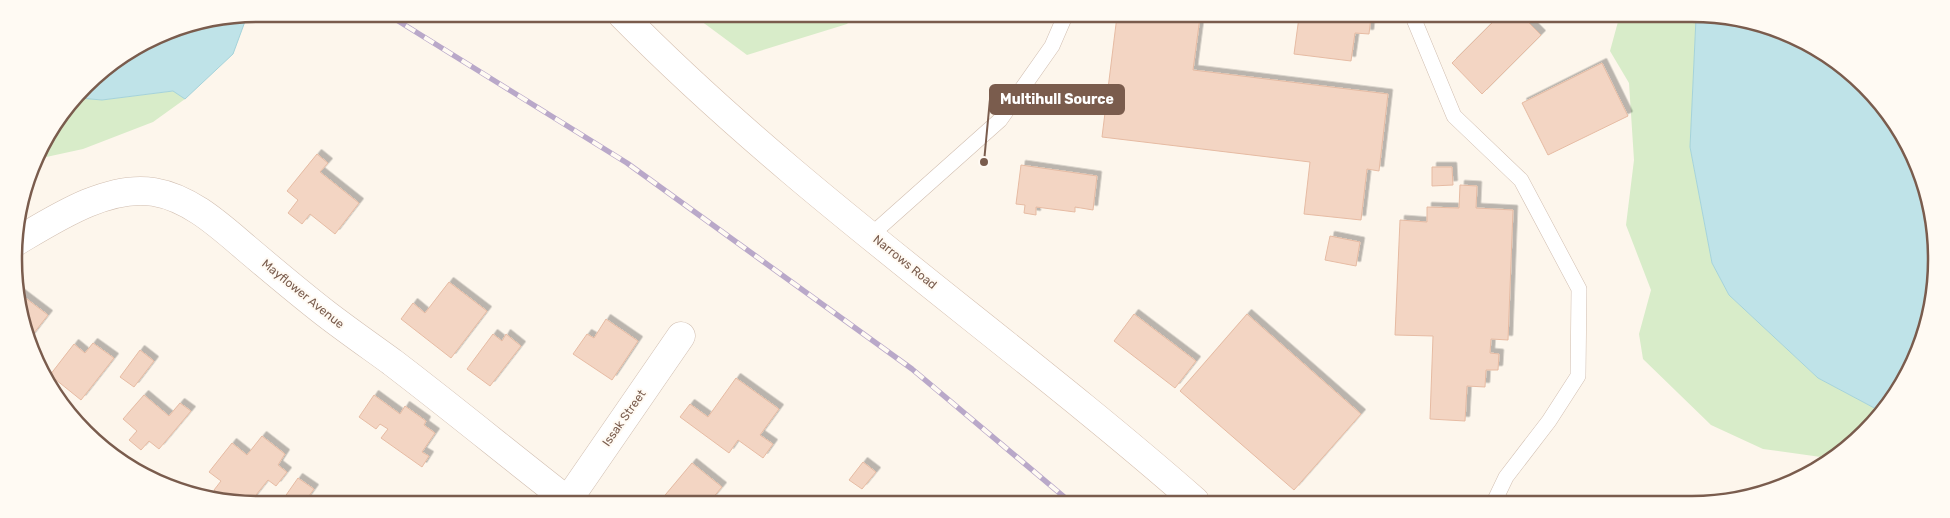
<svg xmlns="http://www.w3.org/2000/svg" width="1950" height="518" viewBox="0 0 1950 518" font-family="Rubik,sans-serif">
<style>
.green{fill:#d8ecc9}
.water{fill:#bfe3e8;stroke:#a5d3da}
.building{fill:#f3d5c3;stroke:#e6bba3;filter:url(#shadow)}
.lines{fill:none;stroke-linecap:round;stroke-linejoin:round}
.lane-casing{stroke:#d1beb0;stroke-width:16}
.street-casing{stroke:#d1beb0;stroke-width:29}
.secondary-casing{stroke:#d6c0b0;stroke-width:29}
.lane{stroke:#fff;stroke-width:15}
.street{stroke:#fff;stroke-width:28}
.secondary{stroke:#fff;stroke-width:28}
.rail-casing{stroke:#b9a8c9;stroke-width:5.5}
.rail{stroke:#fffaf3;stroke-width:4;stroke-dasharray:11;stroke-linecap:butt}
.labels{text-anchor:middle;stroke-width:4;stroke-linejoin:round;paint-order:stroke}
.street-label{font-size:12px;fill:#7a5c4d;stroke:#fffaf3}
.rim{fill:none;stroke:#7a5c4d;stroke-width:2.5}
.leader{fill:none;stroke:#7a5c4d;stroke-width:2}
.callout-dot{fill:#7a5c4d;stroke:#fffaf3;stroke-width:2}
.callout{fill:#7a5c4d;stroke:#7a5c4d;stroke-width:2}
.callout-label{font-size:14px;text-anchor:middle;font-weight:bold;fill:#fff}
</style>
<defs>
<filter id="shadow"><feDropShadow dx="4.5" dy="-4.5" stdDeviation="0" flood-color="#0004"/></filter>
</defs>
<rect width="100%" height="100%" fill="#fdf6ec"/>
<g class="green">
<polygon points="693,15 854,16 847,24 747,55"/>
<polygon points="1619,18 1696,18 1690,147 1712,263 1729,295 1818,378 1880,411 1864,433 1828,458 1763,449 1711,425 1643,359 1639,334 1651,290 1626,225 1634,160 1629,83 1610,51"/>
<polygon points="174,91 185,99 153,122 83,149 37,159 39,151 79,98 102,100"/>
</g>
<g class="water">
<polygon points="247,16 233,54 185,99 173,91 102,100 79,98 97,75 165,32"/>
<polygon points="1696,18 1739,18 1827,55 1895,123 1931,211 1932,307 1911,368 1880,411 1818,378 1729,295 1712,263 1690,147"/>
</g>
<g class="building">
<polygon points="1117,16 1200,17 1193,70 1388,94 1379,171 1367,169 1361,220 1304,214 1310,162 1102,137"/>
<polygon points="1299,17 1371,17 1369,34 1355,33 1351,61 1294,54"/>
<polygon points="1497,18 1524,18 1541,35 1482,94 1452,63"/>
<polygon points="1602,63 1628,116 1548,155 1522,103"/>
<polygon points="317,154 328,163 320,172 359,203 335,234 310,214 302,224 288,213 298,200 287,191"/>
<polygon points="1021,165 1097,176 1093,210 1075,207 1075,212 1036,207 1036,215 1024,213 1025,205 1016,204"/>
<polygon points="1432,167 1452,167 1453,185 1432,186"/>
<polygon points="1460,185 1477,186 1476,208 1513,210 1508,340 1491,339 1490,353 1499,354 1498,370 1486,370 1485,387 1467,386 1465,421 1430,419 1433,336 1395,335 1400,220 1427,222 1427,207 1459,208"/>
<polygon points="1330,236 1360,242 1356,266 1325,260"/>
<polygon points="449,282 487,311 451,358 401,319 413,303 425,313"/>
<polygon points="19,293 48,315 30,338 22,323"/>
<polygon points="1134,314 1196,361 1175,388 1114,341"/>
<polygon points="1247,314 1361,414 1294,490 1180,391"/>
<polygon points="606,319 638,341 612,380 573,354 587,334 594,338"/>
<polygon points="493,334 502,341 506,334 521,346 490,386 467,369"/>
<polygon points="93,343 114,358 81,400 50,375 74,344 85,353"/>
<polygon points="140,350 154,361 134,387 120,377"/>
<polygon points="736,378 779,409 760,435 773,444 763,458 738,440 729,453 680,417 690,404 708,417"/>
<polygon points="144,395 169,416 180,403 191,411 159,449 149,441 141,450 129,440 137,431 123,419"/>
<polygon points="374,395 400,414 405,406 426,421 424,425 435,433 422,452 429,456 422,467 381,438 388,429 380,424 376,429 359,417"/>
<polygon points="262,436 285,454 278,465 287,472 276,486 268,480 252,500 226,500 214,490 221,481 209,472 232,443 247,455"/>
<polygon points="863,462 876,472 862,489 849,480"/>
<polygon points="692,463 722,487 711,500 661,500"/>
<polygon points="298,478 314,489 306,500 286,500 284,498"/>
</g>
<g class="lines">
<g class="lane-casing">
<g id="lane">
<polyline points="1413,17 1454,116 1521,180 1579,289 1578,376 1549,421 1506,477 1494,502"/>
<polyline points="871,235 1000,120 1052,46 1065,16"/>
</g>
</g>
<g class="street-casing">
<g id="street">
<path d="M 14,243 C 53,220 107,184 154,192 C 190,198 219,225 246,248 C 272,270 298,292 325,313 C 347,330 370,346 392,362 C 451,407 508,454 567,500"/>
<polyline points="568,500 681,336"/>
</g>
</g>
<g class="secondary-casing">
<path id="secondary" d="M 622,15 C 798,194 1007,336 1195,501"/>
</g>
<use href="#lane" class="lane"/>
<use href="#street" class="street"/>
<use href="#secondary" class="secondary"/>
<g class="rail-casing">
<polyline id="rail" points="387,14 627,163 912,369 1069,501"/>
</g>
<use href="#rail" class="rail"/>
</g>
<g class="labels">
<g class="street-label">
<text transform="translate(905 262) rotate(39)" y="4">Narrows Road</text>
<text transform="translate(303 294) rotate(39)" y="4">Mayflower Avenue</text>
<text transform="translate(624 418) rotate(-55)" y="4">Issak Street</text>
</g>
</g>
<path d="M0 0H1950V518H0ZM258 22H1692A236 236 0 0 1 1928 258V260A236 236 0 0 1 1692 496H258A236 236 0 0 1 22 260V258A236 236 0 0 1 258 22Z" fill="#fffaf3" fill-rule="evenodd"/>
<path class="rim" d="M258 22H1692A236 236 0 0 1 1928 258V260A236 236 0 0 1 1692 496H258A236 236 0 0 1 22 260V258A236 236 0 0 1 258 22Z"/>
<path class="leader" d="M984 162L990 99"/>
<circle class="callout-dot" cx="984" cy="162" r="5"/>
<rect class="callout" x="990" y="85" width="134" height="29" rx="5"/>
<g class="callout-label">
<text x="1057" y="104">Multihull Source</text>
</g>
</svg>
